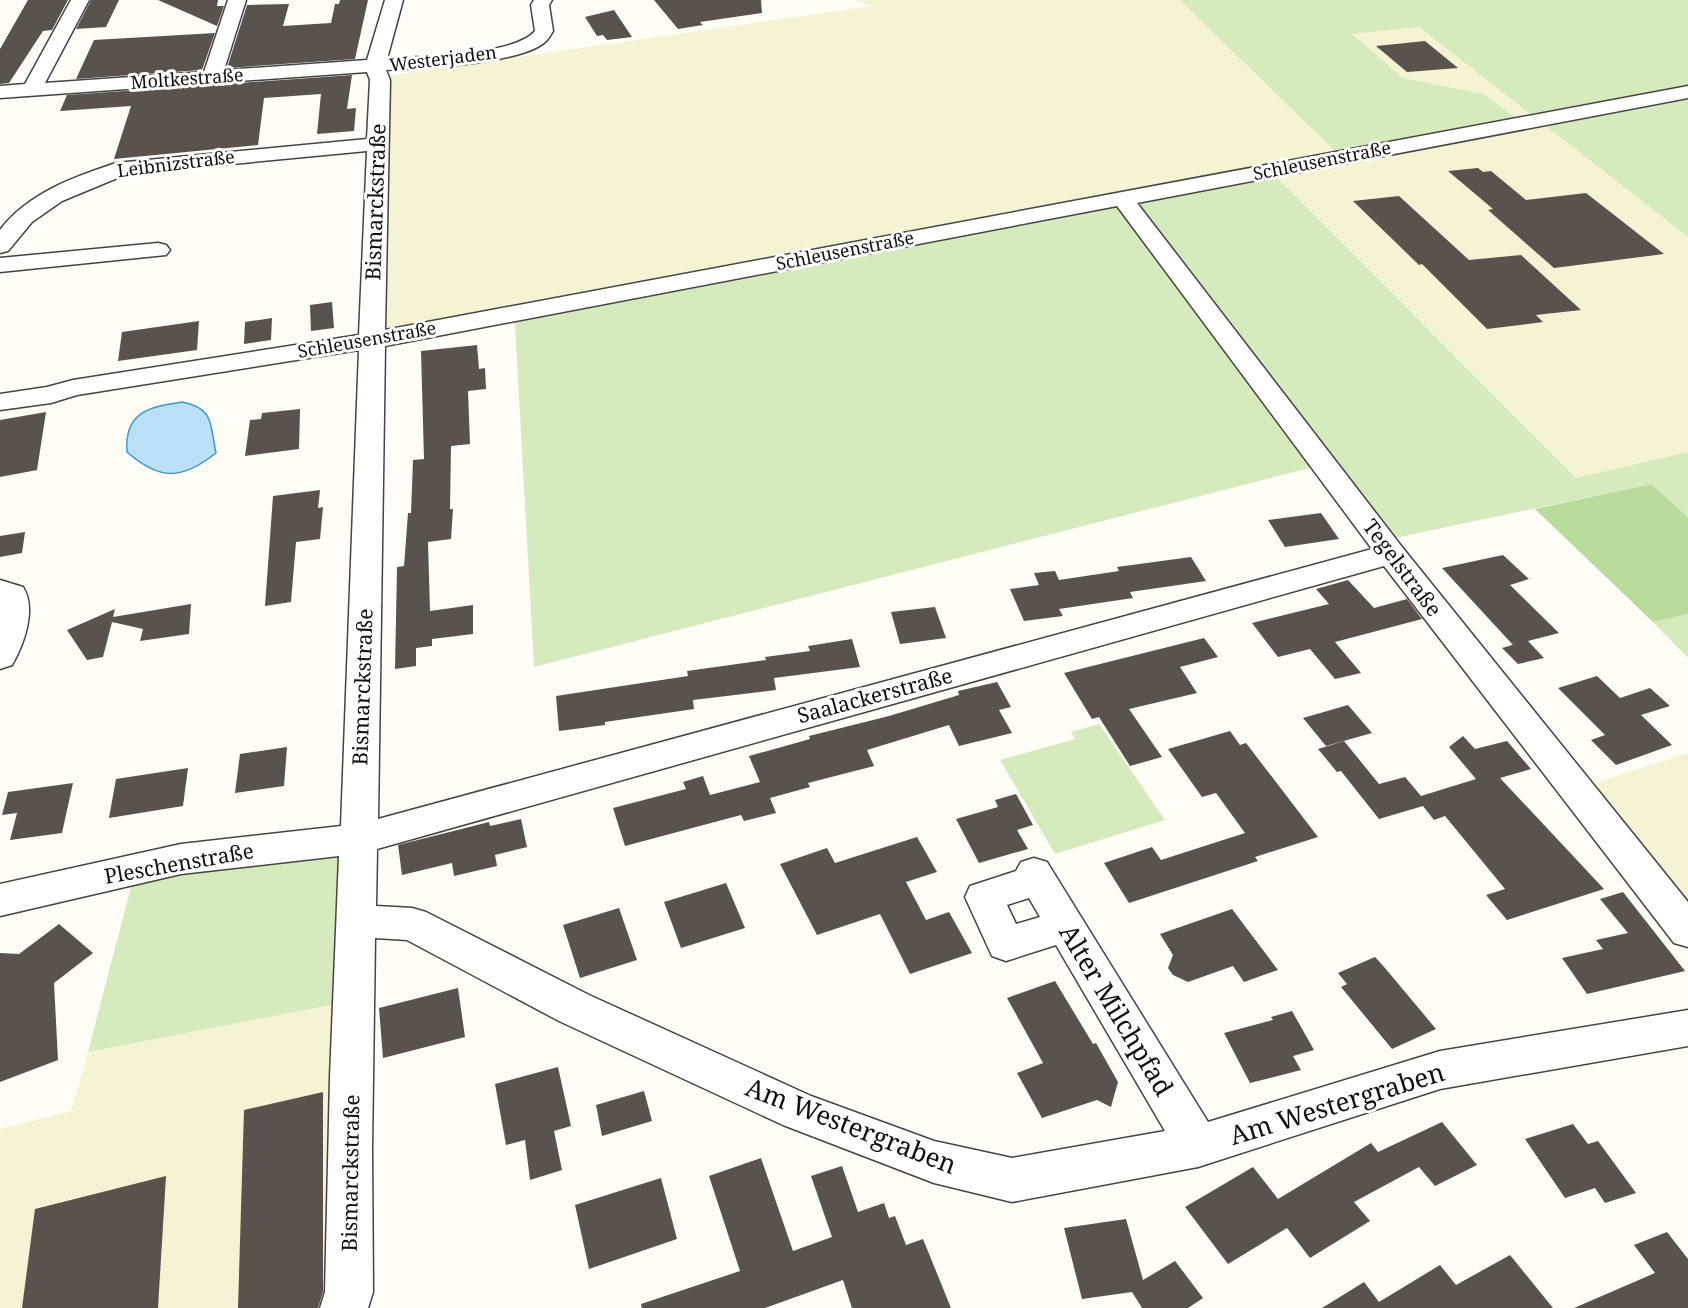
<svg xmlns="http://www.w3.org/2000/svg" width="1688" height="1308" viewBox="0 0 1688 1308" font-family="'Noto Serif',serif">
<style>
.farmland{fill:#f6f3d4}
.green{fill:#d5ebbd}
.forest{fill:#b9dc9c}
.water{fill:#b9e0f7;stroke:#3f96cf;stroke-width:1.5}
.building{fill:#5a524d}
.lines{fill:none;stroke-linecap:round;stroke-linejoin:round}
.minor-casing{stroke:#444;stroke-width:3}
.minor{fill:#fff;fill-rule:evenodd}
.labels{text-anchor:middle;stroke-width:6;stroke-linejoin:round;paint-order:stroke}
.far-street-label{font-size:18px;fill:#111;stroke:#fff}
.street-label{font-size:21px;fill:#111;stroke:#fff}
.near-street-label{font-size:26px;fill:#111;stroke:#fff}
</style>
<rect width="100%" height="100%" fill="#fffdf5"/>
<g class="farmland">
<polygon points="856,0 1180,0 1338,154 1483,94 1403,78 1351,34 1419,27 1688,237 1688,452 1576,478 1266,167 382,331 388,76 871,6"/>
<polygon points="1688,753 1688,906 1589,785"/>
<polygon points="336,1004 334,1308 0,1308 0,1129 71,1111 88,1052"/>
</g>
<g class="green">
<polygon points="1180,0 1688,0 1688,237 1419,27 1352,34 1403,78 1483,94 1517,119 1338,154"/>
<polygon points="1266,167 1576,478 1688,452 1688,517 1651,484 1390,539 1329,463 534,667 514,307"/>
<polygon points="1688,614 1688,658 1653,622"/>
<polygon points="1099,724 1165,820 1055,854 1000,760 1075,739 1071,732"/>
<polygon points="339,849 336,1004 88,1052 132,883"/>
</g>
<polygon class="forest" points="1651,484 1688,517 1688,614 1653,622 1535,509"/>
<path class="water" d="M 182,402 C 215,408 210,426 216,453 C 182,480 160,481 127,452 C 124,412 149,407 182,402 Z"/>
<g class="building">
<polygon points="28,0 68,0 52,30 43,31 9,83 0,84 0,49"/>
<polygon points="91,0 119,0 106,27 76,29"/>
<polygon points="158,0 218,0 217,6 224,6 217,26"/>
<polygon points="340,0 368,0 355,59 227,68 247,5 289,4 283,26 331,23 335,4 339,4"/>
<polygon points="654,0 761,0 762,13 700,22 703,25 678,29"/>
<polygon points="614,10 632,37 607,40 603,35 597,36 585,17"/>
<polygon points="215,33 202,70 76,79 94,40"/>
<polygon points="1425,41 1458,68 1407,72 1376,46"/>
<polygon points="352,75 347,109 356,108 354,131 317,134 321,94 264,98 258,145 114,159 131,106 60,111 67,95"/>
<polygon points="1478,168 1483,172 1491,171 1526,200 1586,193 1664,254 1554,268 1488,210 1493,209 1448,171"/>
<polygon points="1399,196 1469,260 1521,255 1581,310 1536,315 1543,322 1487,329 1422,264 1419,265 1353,201"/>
<polygon points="332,302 334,328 311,331 310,305"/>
<polygon points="272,318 271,340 244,344 245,322"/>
<polygon points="199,321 197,350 118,361 122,332"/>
<polygon points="477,345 479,369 485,368 486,389 468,391 470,444 451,446 450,509 453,509 451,539 428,542 430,611 473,605 473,634 432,639 432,646 416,648 416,666 395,669 397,567 404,566 408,513 411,513 413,460 424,459 421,351"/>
<polygon points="300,409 299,449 245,456 250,420 261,419 262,413"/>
<polygon points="46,412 37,470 0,477 0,420"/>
<polygon points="320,490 318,508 323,507 320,539 296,542 291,602 265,606 273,496"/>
<polygon points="1321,513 1339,539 1285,547 1268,520"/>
<polygon points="25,532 22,553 0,557 0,536"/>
<polygon points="1503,555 1529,579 1510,585 1559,633 1528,641 1544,658 1518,664 1502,648 1526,641 1513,645 1442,568"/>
<polygon points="1191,557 1206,581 1130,592 1133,598 1059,609 1063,616 1024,621 1010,589 1039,585 1034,573 1055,571 1059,580 1119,571 1117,567"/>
<polygon points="1348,580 1374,608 1407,599 1422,619 1335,642 1361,673 1335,679 1310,649 1278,657 1252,623 1329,604 1316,589"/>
<polygon points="191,604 189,634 140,641 143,629 112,622 103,657 87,660 67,630 115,609 113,617"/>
<polygon points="935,607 946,638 900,644 891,612"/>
<polygon points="1204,638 1218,657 1180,667 1197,693 1129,709 1162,757 1130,766 1099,717 1092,719 1064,673"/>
<polygon points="852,639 860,667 774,678 776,690 693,700 694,709 605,722 605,725 559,731 556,696 688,676 687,671 766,660 765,657 810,651 808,646"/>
<polygon points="1597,676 1620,698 1650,688 1670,706 1641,715 1672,745 1616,765 1591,740 1605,735 1558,688"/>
<polygon points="997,682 1011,707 999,710 1012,733 959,746 949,725 867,750 874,766 808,783 810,787 770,798 776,813 744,821 741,815 625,846 613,808 686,789 683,782 703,776 710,795 760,782 749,756 810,739 809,736 889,716 959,695 958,691"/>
<polygon points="1348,705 1372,733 1326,746 1303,718"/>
<polygon points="1230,731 1240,745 1246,743 1318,837 1255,857 1258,861 1129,903 1104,863 1152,847 1161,860 1245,833 1216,793 1202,797 1168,749"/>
<polygon points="1463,736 1475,749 1507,741 1531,769 1500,778 1604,889 1507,920 1486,895 1505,889 1445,816 1434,820 1423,806 1379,819 1341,771 1337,772 1318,749 1344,741 1379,784 1405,777 1421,796 1476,779 1449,747"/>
<polygon points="287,747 284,786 235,793 240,754"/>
<polygon points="188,768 183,806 109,818 116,779"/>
<polygon points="73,783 62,833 10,840 17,813 2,815 8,792"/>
<polygon points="1016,794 1033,825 1017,830 1028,849 979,863 956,819 998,807 995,800"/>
<polygon points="521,819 527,847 495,855 497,866 454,876 452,863 402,875 398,845 489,822 490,826"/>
<polygon points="917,837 937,872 906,882 926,920 949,912 972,953 910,974 880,914 817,935 780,864 827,848 835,863"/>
<polygon points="726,883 745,928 681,948 664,902"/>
<polygon points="1623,892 1685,971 1587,994 1562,958 1603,949 1596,940 1628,933 1600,899"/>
<polygon points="619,908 637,960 580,978 563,925"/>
<polygon points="1232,909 1278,970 1244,982 1233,966 1188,982 1173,975 1168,968 1173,955 1160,934"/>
<polygon points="59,924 93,953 54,983 58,1060 0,1082 0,953 19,954"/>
<polygon points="1375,957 1385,968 1436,1029 1392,1049 1341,987 1347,984 1338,973"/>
<polygon points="1055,981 1093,1044 1096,1043 1118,1082 1111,1107 1097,1100 1042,1118 1017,1073 1043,1063 1007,998"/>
<polygon points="458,988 465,1037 383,1058 379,1008"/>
<polygon points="1292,1011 1314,1050 1293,1056 1301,1070 1250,1083 1224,1033 1273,1020 1271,1017"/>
<polygon points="558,1067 571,1126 554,1131 562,1170 530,1180 525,1140 506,1145 495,1084"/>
<polygon points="644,1091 652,1121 602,1136 596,1105"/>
<polygon points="323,1092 323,1292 318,1308 238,1308 244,1110"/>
<polygon points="1442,1122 1477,1165 1435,1186 1419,1167 1354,1202 1370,1221 1310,1258 1287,1228 1228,1264 1185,1207 1253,1167 1278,1199 1371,1143 1378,1152"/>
<polygon points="1573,1124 1588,1144 1598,1141 1636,1193 1605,1203 1595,1188 1565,1198 1525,1139"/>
<polygon points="761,1158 793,1251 832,1237 811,1176 842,1166 858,1212 884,1203 889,1218 895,1216 906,1245 923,1239 951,1308 852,1308 843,1280 765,1308 642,1308 641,1304 740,1271 709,1176"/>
<polygon points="166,1176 158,1308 22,1308 35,1209"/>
<polygon points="661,1178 677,1239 589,1269 575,1205"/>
<polygon points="1126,1219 1143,1280 1175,1261 1203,1298 1188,1308 1142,1308 1132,1292 1082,1299 1064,1228"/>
<polygon points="1667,1232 1688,1259 1688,1308 1574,1308 1655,1273 1634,1245"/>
<polygon points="1510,1255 1553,1308 1322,1308 1364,1282 1379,1302 1440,1265 1456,1285"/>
</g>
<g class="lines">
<g class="minor-casing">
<g id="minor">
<path d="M 71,0 L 89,0 L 45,83 L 204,72 L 228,0 L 246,0 L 224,70 L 367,60 L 385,0 L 403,0 L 387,59 C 418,57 516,55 535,31 L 531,5 L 534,0 L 552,0 L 549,5 L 553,31 C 551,34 548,40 545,42 C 520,64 421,68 386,70 L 390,80 L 385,330 L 1688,86 L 1688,98 L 1137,203 L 1402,547 L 1688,902 L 1688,947 L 1674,943 L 1384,566 L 377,849 L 376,906 L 412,908 L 426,912 L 589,995 L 811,1096 L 934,1141 L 1012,1158 L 1165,1131 L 1056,945 L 1006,961 L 992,956 L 965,897 L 970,886 L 1016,871 L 1021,862 L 1034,858 L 1047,862 L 1208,1122 L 1440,1051 L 1688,1010 L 1688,1046 L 1440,1089 L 1198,1167 L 1012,1202 L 934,1183 L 783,1125 L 559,1021 L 407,940 L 375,938 L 372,1149 L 373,1292 L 368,1308 L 320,1308 L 325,1292 L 330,1077 L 339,856 L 181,874 L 0,916 L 0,884 L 181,844 L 341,826 L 359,350 L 77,395 L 51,403 L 0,410 L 0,394 L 47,387 L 73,380 L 359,335 L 367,151 L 127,174 L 62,201 L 32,222 L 8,251 L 0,253 L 0,230 C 28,193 74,177 116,163 L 367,139 L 370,80 L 367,72 L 0,98 L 0,86 L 25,84 ZM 1117,206 L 1372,549 L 378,819 L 385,346 ZM 1029,898 L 1040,917 L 1016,924 L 1007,905 Z"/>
<polygon points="158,243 166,245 170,250 166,255 0,272 0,258"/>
<path d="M 0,580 L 23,587 C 37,609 24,644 12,665 L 0,669 Z"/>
</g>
</g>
<use href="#minor" class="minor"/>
</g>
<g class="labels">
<g class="far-street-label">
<text transform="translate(443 59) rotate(-7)" y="6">Westerjaden</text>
<text transform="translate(187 79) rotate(-4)" y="6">Moltkestraße</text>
<text transform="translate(1322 161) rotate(-11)" y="6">Schleusenstraße</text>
<text transform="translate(176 164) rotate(-7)" y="6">Leibnizstraße</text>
<text transform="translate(845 251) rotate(-11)" y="6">Schleusenstraße</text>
<text transform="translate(367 340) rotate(-10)" y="6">Schleusenstraße</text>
</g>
<g class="street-label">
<text transform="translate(376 202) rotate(-88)" y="7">Bismarckstraße</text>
<text transform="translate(1402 568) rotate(53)" y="7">Tegelstraße</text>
<text transform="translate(363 687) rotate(-88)" y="7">Bismarckstraße</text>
<text transform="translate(875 696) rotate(-15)" y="7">Saalackerstraße</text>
<text transform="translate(179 864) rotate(-10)" y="7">Pleschenstraße</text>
<text transform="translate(351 1173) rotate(-89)" y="7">Bismarckstraße</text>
</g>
<g class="near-street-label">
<text transform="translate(1116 1010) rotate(59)" y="9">Alter Milchpfad</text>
<text transform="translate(1337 1104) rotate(-17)" y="9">Am Westergraben</text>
<text transform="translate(851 1126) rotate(21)" y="9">Am Westergraben</text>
</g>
</g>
</svg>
